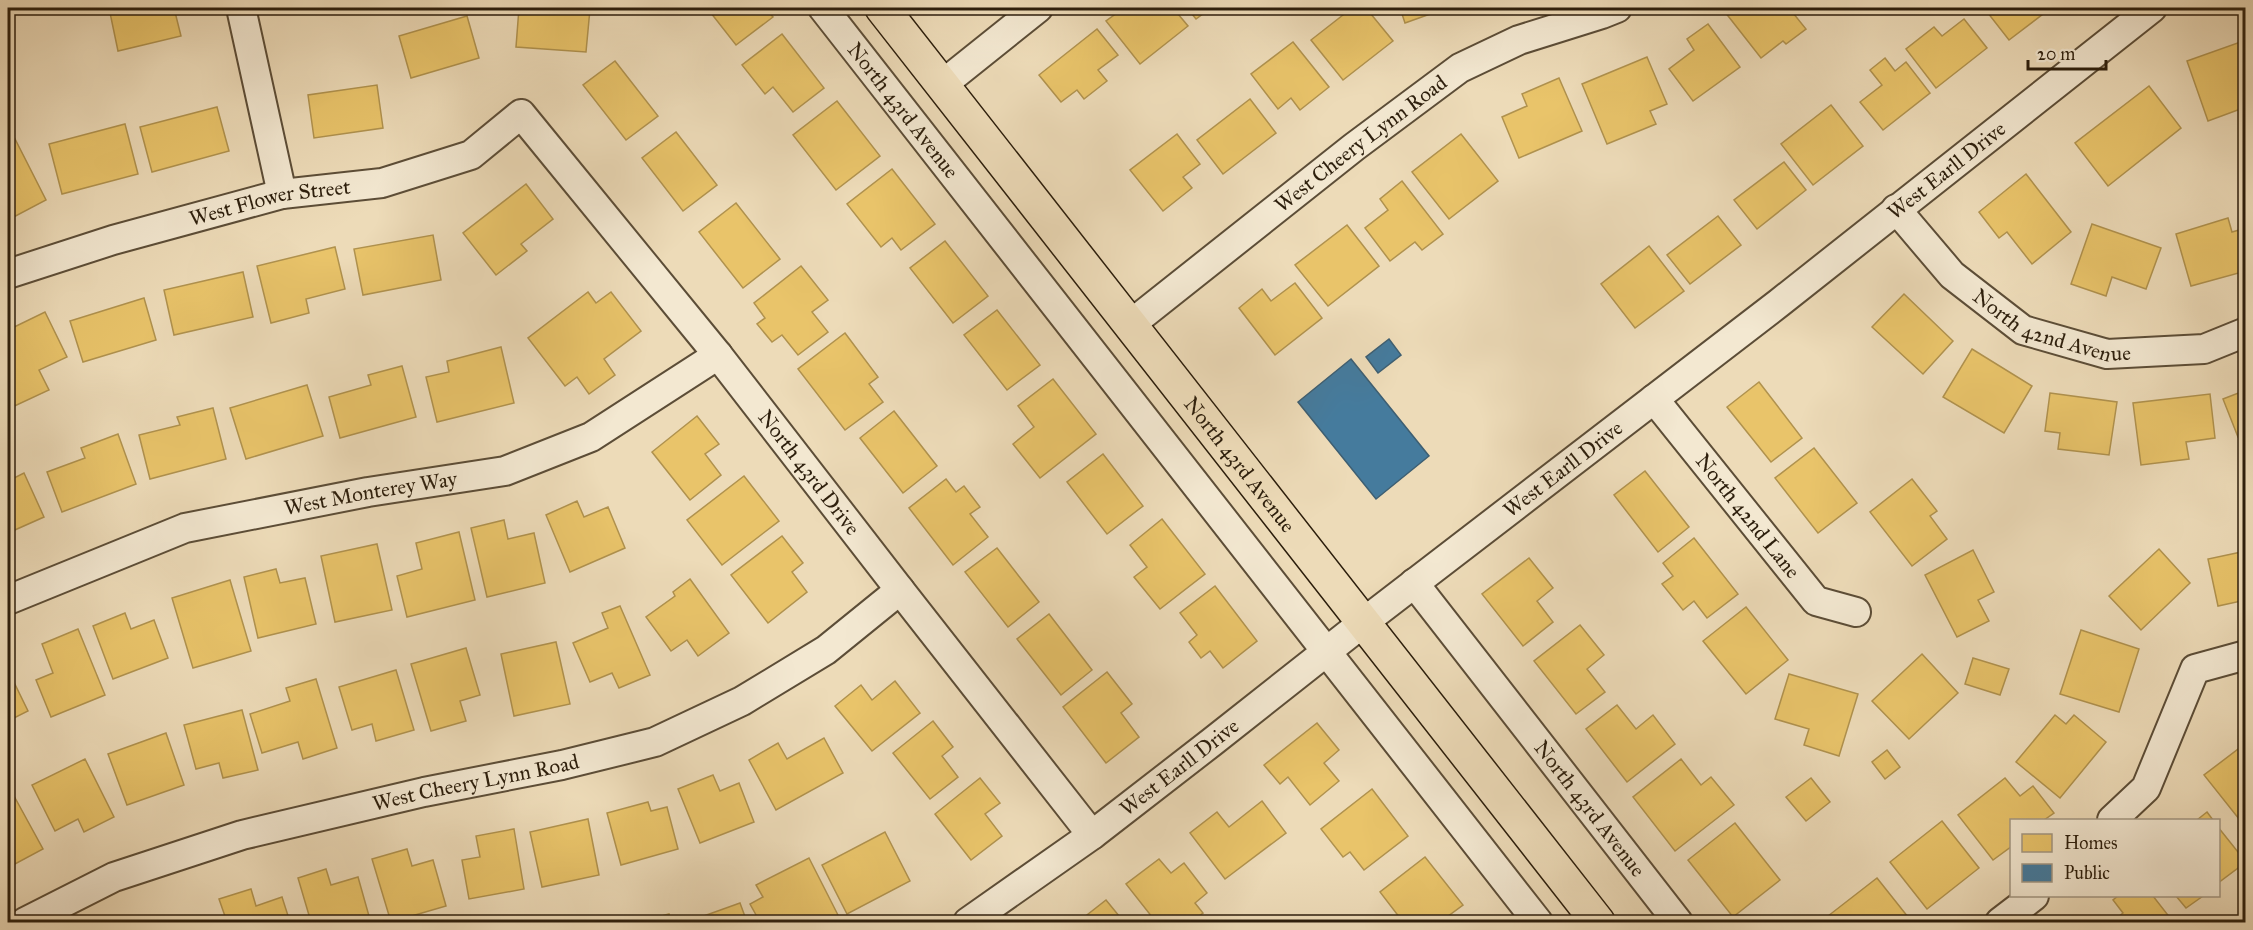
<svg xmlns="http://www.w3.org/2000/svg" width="2253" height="930" viewBox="0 0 2253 930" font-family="'IM FELL Great Primer',serif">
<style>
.homes{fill:#e9c46a;stroke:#b0924e;stroke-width:1.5}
.public{fill:#457b9d;stroke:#3e5f72;stroke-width:1.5}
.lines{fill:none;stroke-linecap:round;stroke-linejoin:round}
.minor-casing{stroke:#5c4d37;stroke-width:32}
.major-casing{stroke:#2c1e0c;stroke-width:36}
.minor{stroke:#f3e8d1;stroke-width:28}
.major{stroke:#eddbb8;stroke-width:33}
.labels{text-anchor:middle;stroke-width:6;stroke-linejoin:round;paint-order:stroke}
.street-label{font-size:21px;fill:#2c1e0c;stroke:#f3e8d1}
</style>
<rect width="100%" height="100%" fill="#eddbb8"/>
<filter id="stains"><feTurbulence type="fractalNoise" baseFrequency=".00333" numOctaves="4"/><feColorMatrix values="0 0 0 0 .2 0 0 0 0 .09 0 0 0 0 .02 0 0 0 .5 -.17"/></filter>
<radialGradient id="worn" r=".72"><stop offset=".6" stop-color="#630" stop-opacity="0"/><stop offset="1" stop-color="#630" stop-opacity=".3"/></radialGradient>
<g class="homes">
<polygon points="109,8 174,8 181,36 118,51"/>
<polygon points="519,8 590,9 586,52 516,47"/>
<polygon points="707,8 765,8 773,17 736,45"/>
<polygon points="1124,8 1173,8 1188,26 1140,64 1106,21"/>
<polygon points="1187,8 1211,8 1196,19"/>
<polygon points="1352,8 1366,8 1393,41 1343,80 1311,40"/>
<polygon points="1400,8 1447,8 1405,23"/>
<polygon points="1730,8 1789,8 1806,29 1786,44 1783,41 1761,58 1725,12"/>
<polygon points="1984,8 2051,8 2009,40"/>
<polygon points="467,16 479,58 411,78 399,36"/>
<polygon points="1964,19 1987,48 1936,88 1906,49 1934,27 1942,36"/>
<polygon points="1708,24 1740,67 1693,101 1669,69 1694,50 1687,39"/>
<polygon points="1097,29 1118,55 1098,70 1107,81 1084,99 1077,90 1061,102 1039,75"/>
<polygon points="782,34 824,88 793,112 773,87 765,94 742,65"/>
<polygon points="2246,40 2246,107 2208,121 2187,61"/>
<polygon points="1293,42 1329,87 1300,110 1291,98 1278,109 1251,74"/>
<polygon points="1647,57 1667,104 1650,111 1656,124 1607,144 1582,84"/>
<polygon points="1885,58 1895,71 1906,62 1930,93 1883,130 1860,102 1882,85 1870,70"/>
<polygon points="615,61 658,116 626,140 583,85"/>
<polygon points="1559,78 1582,131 1519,158 1502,117 1527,106 1522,94"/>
<polygon points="377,85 383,128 314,138 308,95"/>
<polygon points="2149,86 2181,128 2108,186 2075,143"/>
<polygon points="1250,99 1276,133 1223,174 1197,140"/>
<polygon points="837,101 880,156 836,190 793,135"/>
<polygon points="1831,105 1863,146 1813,185 1781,144"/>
<polygon points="217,107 229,151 152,172 140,127"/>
<polygon points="125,124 138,174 62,194 49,144"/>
<polygon points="10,129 46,200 8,220 8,131"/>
<polygon points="676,132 717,185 683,211 642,158"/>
<polygon points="1177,134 1200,164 1183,177 1192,188 1163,211 1130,170"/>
<polygon points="1461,134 1498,181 1449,219 1412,172"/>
<polygon points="1784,162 1806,190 1757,229 1734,200"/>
<polygon points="892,169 935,224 901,250 892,238 881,247 847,204"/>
<polygon points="2026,174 2071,232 2032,264 2007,232 1999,238 1979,212"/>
<polygon points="1402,181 1443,234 1422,250 1415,242 1390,261 1365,228 1388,210 1380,199"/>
<polygon points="526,184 553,219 521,244 527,251 496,275 463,233"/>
<polygon points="736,203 780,259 743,288 699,232"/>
<polygon points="1718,216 1741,245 1690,284 1667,255"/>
<polygon points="2228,218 2232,232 2246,228 2246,271 2191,286 2176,234"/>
<polygon points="2092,224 2161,248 2146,289 2112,277 2106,296 2071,284"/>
<polygon points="1347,225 1379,266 1328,306 1295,265"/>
<polygon points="433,235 441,280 363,295 354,249"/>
<polygon points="945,241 988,296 953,323 910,268"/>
<polygon points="1649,246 1684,291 1635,328 1601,284"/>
<polygon points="335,247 345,289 306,299 309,313 271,323 257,266"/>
<polygon points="801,266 828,300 812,312 828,332 798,355 782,335 772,342 757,324 765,318 754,303"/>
<polygon points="243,272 253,317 174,335 164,290"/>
<polygon points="1295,283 1322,318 1275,355 1239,308 1262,289 1271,301"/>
<polygon points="588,292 596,303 611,292 641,331 604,359 615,375 589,394 577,377 565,386 528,338"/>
<polygon points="1904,294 1953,341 1923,374 1872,327"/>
<polygon points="144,298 156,340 83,362 70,321"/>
<polygon points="997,310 1040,365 1007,390 964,335"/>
<polygon points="45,312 67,357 39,370 49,390 8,409 8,330"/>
<polygon points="845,333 878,377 869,384 883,402 845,430 798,369"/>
<polygon points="501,347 514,403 437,422 426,377 449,372 447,361"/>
<polygon points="1972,349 2032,386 2004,433 1943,397"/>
<polygon points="402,366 416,417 340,438 329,397 371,385 368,375"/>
<polygon points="1053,379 1096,434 1040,478 1013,444 1034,427 1018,406"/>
<polygon points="1759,382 1802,438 1771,462 1727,407"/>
<polygon points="307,385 323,436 246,459 230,408"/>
<polygon points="2246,390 2246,434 2238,437 2223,399"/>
<polygon points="2050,393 2117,402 2109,455 2058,449 2060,433 2045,431"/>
<polygon points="2210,394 2215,438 2186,442 2189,459 2141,465 2133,403"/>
<polygon points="213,408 226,459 150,479 139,435 180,425 177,417"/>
<polygon points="894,411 937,466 903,493 860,438"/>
<polygon points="697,416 719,444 705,454 721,475 690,500 652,452"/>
<polygon points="118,434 136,484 62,512 47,472 85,458 81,448"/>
<polygon points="1814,448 1857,503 1818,533 1775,478"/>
<polygon points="1103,454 1143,506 1107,534 1067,482"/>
<polygon points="1645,471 1689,527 1658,552 1614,495"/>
<polygon points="24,473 44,517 8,533 8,481"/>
<polygon points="744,476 779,521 722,565 687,520"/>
<polygon points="946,479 956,492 964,486 980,507 970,514 988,537 953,565 909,508"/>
<polygon points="1912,479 1937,511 1930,516 1947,539 1912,566 1870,512"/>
<polygon points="577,501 584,517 608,507 625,548 570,572 546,515"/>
<polygon points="1162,519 1205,574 1160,609 1134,577 1147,567 1130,545"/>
<polygon points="504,520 508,539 534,533 545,583 487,597 471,528"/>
<polygon points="459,532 475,600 407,617 397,576 422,569 416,543"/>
<polygon points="782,536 803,563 792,572 807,592 768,623 731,575"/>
<polygon points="1694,538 1738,594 1707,618 1694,601 1683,610 1662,584 1673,576 1663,563"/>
<polygon points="377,544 392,610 335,622 321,556"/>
<polygon points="997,548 1039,602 1008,627 965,572"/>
<polygon points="2159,549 2190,583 2141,630 2109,596"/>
<polygon points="1973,550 1994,592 1978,600 1989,621 1957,637 1925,575"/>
<polygon points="2246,551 2246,600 2218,606 2208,559"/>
<polygon points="1529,558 1553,588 1537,601 1553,622 1523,646 1482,594"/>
<polygon points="276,569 280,583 305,578 316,624 258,638 244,577"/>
<polygon points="690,579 729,633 698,656 687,640 671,651 646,617 675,596 673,592"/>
<polygon points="230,580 251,651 193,668 172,598"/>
<polygon points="1215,586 1257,641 1223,668 1210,651 1201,658 1189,642 1197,635 1180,613"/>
<polygon points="620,606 650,675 619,688 612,673 590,682 573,643 608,628 602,613"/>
<polygon points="1746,607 1788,660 1746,694 1703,641"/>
<polygon points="125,613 131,629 154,620 168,658 113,679 93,626"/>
<polygon points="1049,614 1092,670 1061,695 1017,639"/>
<polygon points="1580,625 1604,655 1587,669 1605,692 1576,714 1534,661"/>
<polygon points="78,629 105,695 51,717 36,680 53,673 42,644"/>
<polygon points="2081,630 2139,649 2119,712 2060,694"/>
<polygon points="556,642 570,704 514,716 501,654"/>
<polygon points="466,648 480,695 460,701 466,721 431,731 411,664"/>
<polygon points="1922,654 1958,693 1909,739 1872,701"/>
<polygon points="1973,658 2009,669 2000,695 1965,684"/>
<polygon points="8,670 28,711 8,721"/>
<polygon points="396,670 414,730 376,741 372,724 352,730 339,687"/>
<polygon points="1107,672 1132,704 1121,713 1139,737 1106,763 1063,707"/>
<polygon points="1789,674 1858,694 1839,756 1804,745 1809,729 1775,719"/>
<polygon points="316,679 337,748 303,759 298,742 262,753 250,714 290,701 286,688"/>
<polygon points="895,681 920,713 872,751 835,706 861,685 872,700"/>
<polygon points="1617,705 1636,729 1653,715 1675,744 1627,782 1586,729"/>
<polygon points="242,710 258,770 223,778 219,763 196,769 184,725"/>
<polygon points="2055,715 2066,724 2074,715 2106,742 2060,798 2016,762"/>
<polygon points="933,721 953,747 942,756 958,777 930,799 893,753"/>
<polygon points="1317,723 1339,750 1324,763 1339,781 1310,805 1288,777 1280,784 1264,765"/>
<polygon points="166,733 184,785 127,805 108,754"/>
<polygon points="824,738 843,773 776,810 749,760 778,743 787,759"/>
<polygon points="2246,743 2246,822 2243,824 2204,775"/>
<polygon points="1887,750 1900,767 1885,779 1872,762"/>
<polygon points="85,759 114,817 84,832 78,819 55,831 32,785"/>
<polygon points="1681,759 1701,785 1711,777 1734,805 1675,851 1633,797"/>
<polygon points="713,775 720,791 739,783 754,822 700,843 678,789"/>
<polygon points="980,778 1000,803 985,814 1002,836 971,860 935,814"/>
<polygon points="1811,778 1830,802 1806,821 1786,797"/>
<polygon points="2005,778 2020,796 2033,786 2054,813 2044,820 2012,820 2012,846 1993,860 1958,815"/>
<polygon points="8,785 43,849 15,864 8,851"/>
<polygon points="1372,789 1408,836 1364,870 1350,852 1343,857 1321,829"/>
<polygon points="1262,801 1286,833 1225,879 1190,833 1217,812 1229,827"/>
<polygon points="648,802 651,811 667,807 678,849 621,865 607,813"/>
<polygon points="2207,812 2213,820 2197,820"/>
<polygon points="588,819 599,875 542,887 530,832"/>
<polygon points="1942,821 1979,868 1927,909 1890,862"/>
<polygon points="1735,823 1780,880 1733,917 1688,860"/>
<polygon points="2218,827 2246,862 2218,883"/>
<polygon points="514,829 524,889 469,899 462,860 480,857 476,836"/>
<polygon points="885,832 910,881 847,914 822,865"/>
<polygon points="407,849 412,866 433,860 446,906 391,922 372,859"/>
<polygon points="1425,857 1463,905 1440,922 1403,922 1380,892"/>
<polygon points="809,858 841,921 838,922 760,922 750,904 763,897 756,885"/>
<polygon points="1159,859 1171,873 1184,863 1207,893 1195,903 1203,913 1191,922 1156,922 1126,884"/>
<polygon points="326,869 331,885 358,877 369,916 346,922 311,922 298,878"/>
<polygon points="1877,878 1912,922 1833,922 1828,916"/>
<polygon points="251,889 256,906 282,897 290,922 227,922 219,899"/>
<polygon points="2118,896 2153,896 2171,919 2167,922 2112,922 2123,913 2113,900"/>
<polygon points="2176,896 2203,896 2186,908"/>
<polygon points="1106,900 1124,922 1078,922"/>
<polygon points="740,903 747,922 687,922"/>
<polygon points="669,914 671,922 640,922"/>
</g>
<g class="public">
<polygon points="1389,339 1401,355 1378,373 1366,357"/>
<polygon points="1351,359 1429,456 1376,499 1298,402"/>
</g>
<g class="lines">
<g class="minor-casing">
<g id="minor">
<polyline points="241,8 282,194"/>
<path id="s1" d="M 823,8 L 1538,922"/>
<polyline points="943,84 1038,8"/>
<path id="s2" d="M 1896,209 L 1952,275 L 2023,330 L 2107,354 L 2204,349 L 2246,332"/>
<path id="s3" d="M 8,274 L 113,240 L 282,194 L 382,183 L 471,155 L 521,114 L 718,355 L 900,590 L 1092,835"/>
<path id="s4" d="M 1131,324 L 1354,147 L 1460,68 L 1519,40 L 1602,14 L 1617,8"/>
<path id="s5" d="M 1654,399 L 1816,601 L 1856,612"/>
<path id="s6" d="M 1414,583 L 1678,922"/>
<path id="s7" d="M 8,600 L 185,528 L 368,492 L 505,471 L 591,437 L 718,355"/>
<polyline points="2112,820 2146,788 2195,669 2246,655"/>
<path id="s8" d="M 25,922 L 114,877 L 242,835 L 424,792 L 562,765 L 655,742 L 742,701 L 826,650 L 900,590"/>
<path id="s9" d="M 968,922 L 1092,835 L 1212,742 L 1364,622 L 1779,303 L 2152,8"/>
<polyline points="2000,922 2034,896"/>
</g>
</g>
<g class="major-casing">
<g id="major">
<path id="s10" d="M 882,8 L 1598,922"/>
</g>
</g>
<use href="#minor" class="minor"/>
<use href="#major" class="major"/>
</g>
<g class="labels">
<g class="street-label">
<text dy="7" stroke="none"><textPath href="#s1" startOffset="130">North 43rd Avenue</textPath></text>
<text dy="7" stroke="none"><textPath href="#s4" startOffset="292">West Cheery Lynn Road</textPath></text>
<text dy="7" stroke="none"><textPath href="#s9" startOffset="1234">West Earll Drive</textPath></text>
<text dy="7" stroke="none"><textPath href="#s3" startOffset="272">West Flower Street</textPath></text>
<text dy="7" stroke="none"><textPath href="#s2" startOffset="202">North 42nd Avenue</textPath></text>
<text dy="7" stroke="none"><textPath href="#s10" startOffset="580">North 43rd Avenue</textPath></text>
<text dy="7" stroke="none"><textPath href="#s9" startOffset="748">West Earll Drive</textPath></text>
<text dy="7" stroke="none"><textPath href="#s3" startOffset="1004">North 43rd Drive</textPath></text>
<text dy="7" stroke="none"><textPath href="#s7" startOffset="380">West Monterey Way</textPath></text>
<text dy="7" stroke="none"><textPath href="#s5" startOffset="150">North 42nd Lane</textPath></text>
<text dy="7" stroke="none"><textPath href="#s9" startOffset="262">West Earll Drive</textPath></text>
<text dy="7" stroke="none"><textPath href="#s8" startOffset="474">West Cheery Lynn Road</textPath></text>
<text dy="7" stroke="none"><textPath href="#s6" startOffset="286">North 43rd Avenue</textPath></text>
</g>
</g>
<rect width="2253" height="930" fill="none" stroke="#eddbb8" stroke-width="30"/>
<rect x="9" y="9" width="2235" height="912" fill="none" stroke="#2c1e0c" stroke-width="3"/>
<rect x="15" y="15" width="2223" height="900" fill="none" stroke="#2c1e0c" stroke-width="1.5"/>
<rect x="2010" y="819" width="210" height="78" fill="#f3e8d1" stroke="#a39782" stroke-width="1.5"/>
<rect x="2022" y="834" width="30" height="18" fill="#e9c46a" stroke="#a39782" stroke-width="1.5"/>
<text x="2064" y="849" font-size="18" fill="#2c1e0c">Homes</text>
<rect x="2022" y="864" width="30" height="18" fill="#457b9d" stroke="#a39782" stroke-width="1.5"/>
<text x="2064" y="879" font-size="18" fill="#2c1e0c">Public</text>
<path d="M2028 60v9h78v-9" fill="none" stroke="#2c1e0c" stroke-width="3"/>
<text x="2037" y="60" font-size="18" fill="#2c1e0c" stroke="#f3e8d1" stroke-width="4.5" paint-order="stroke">20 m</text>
<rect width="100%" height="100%" filter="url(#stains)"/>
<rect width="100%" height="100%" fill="url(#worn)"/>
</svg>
